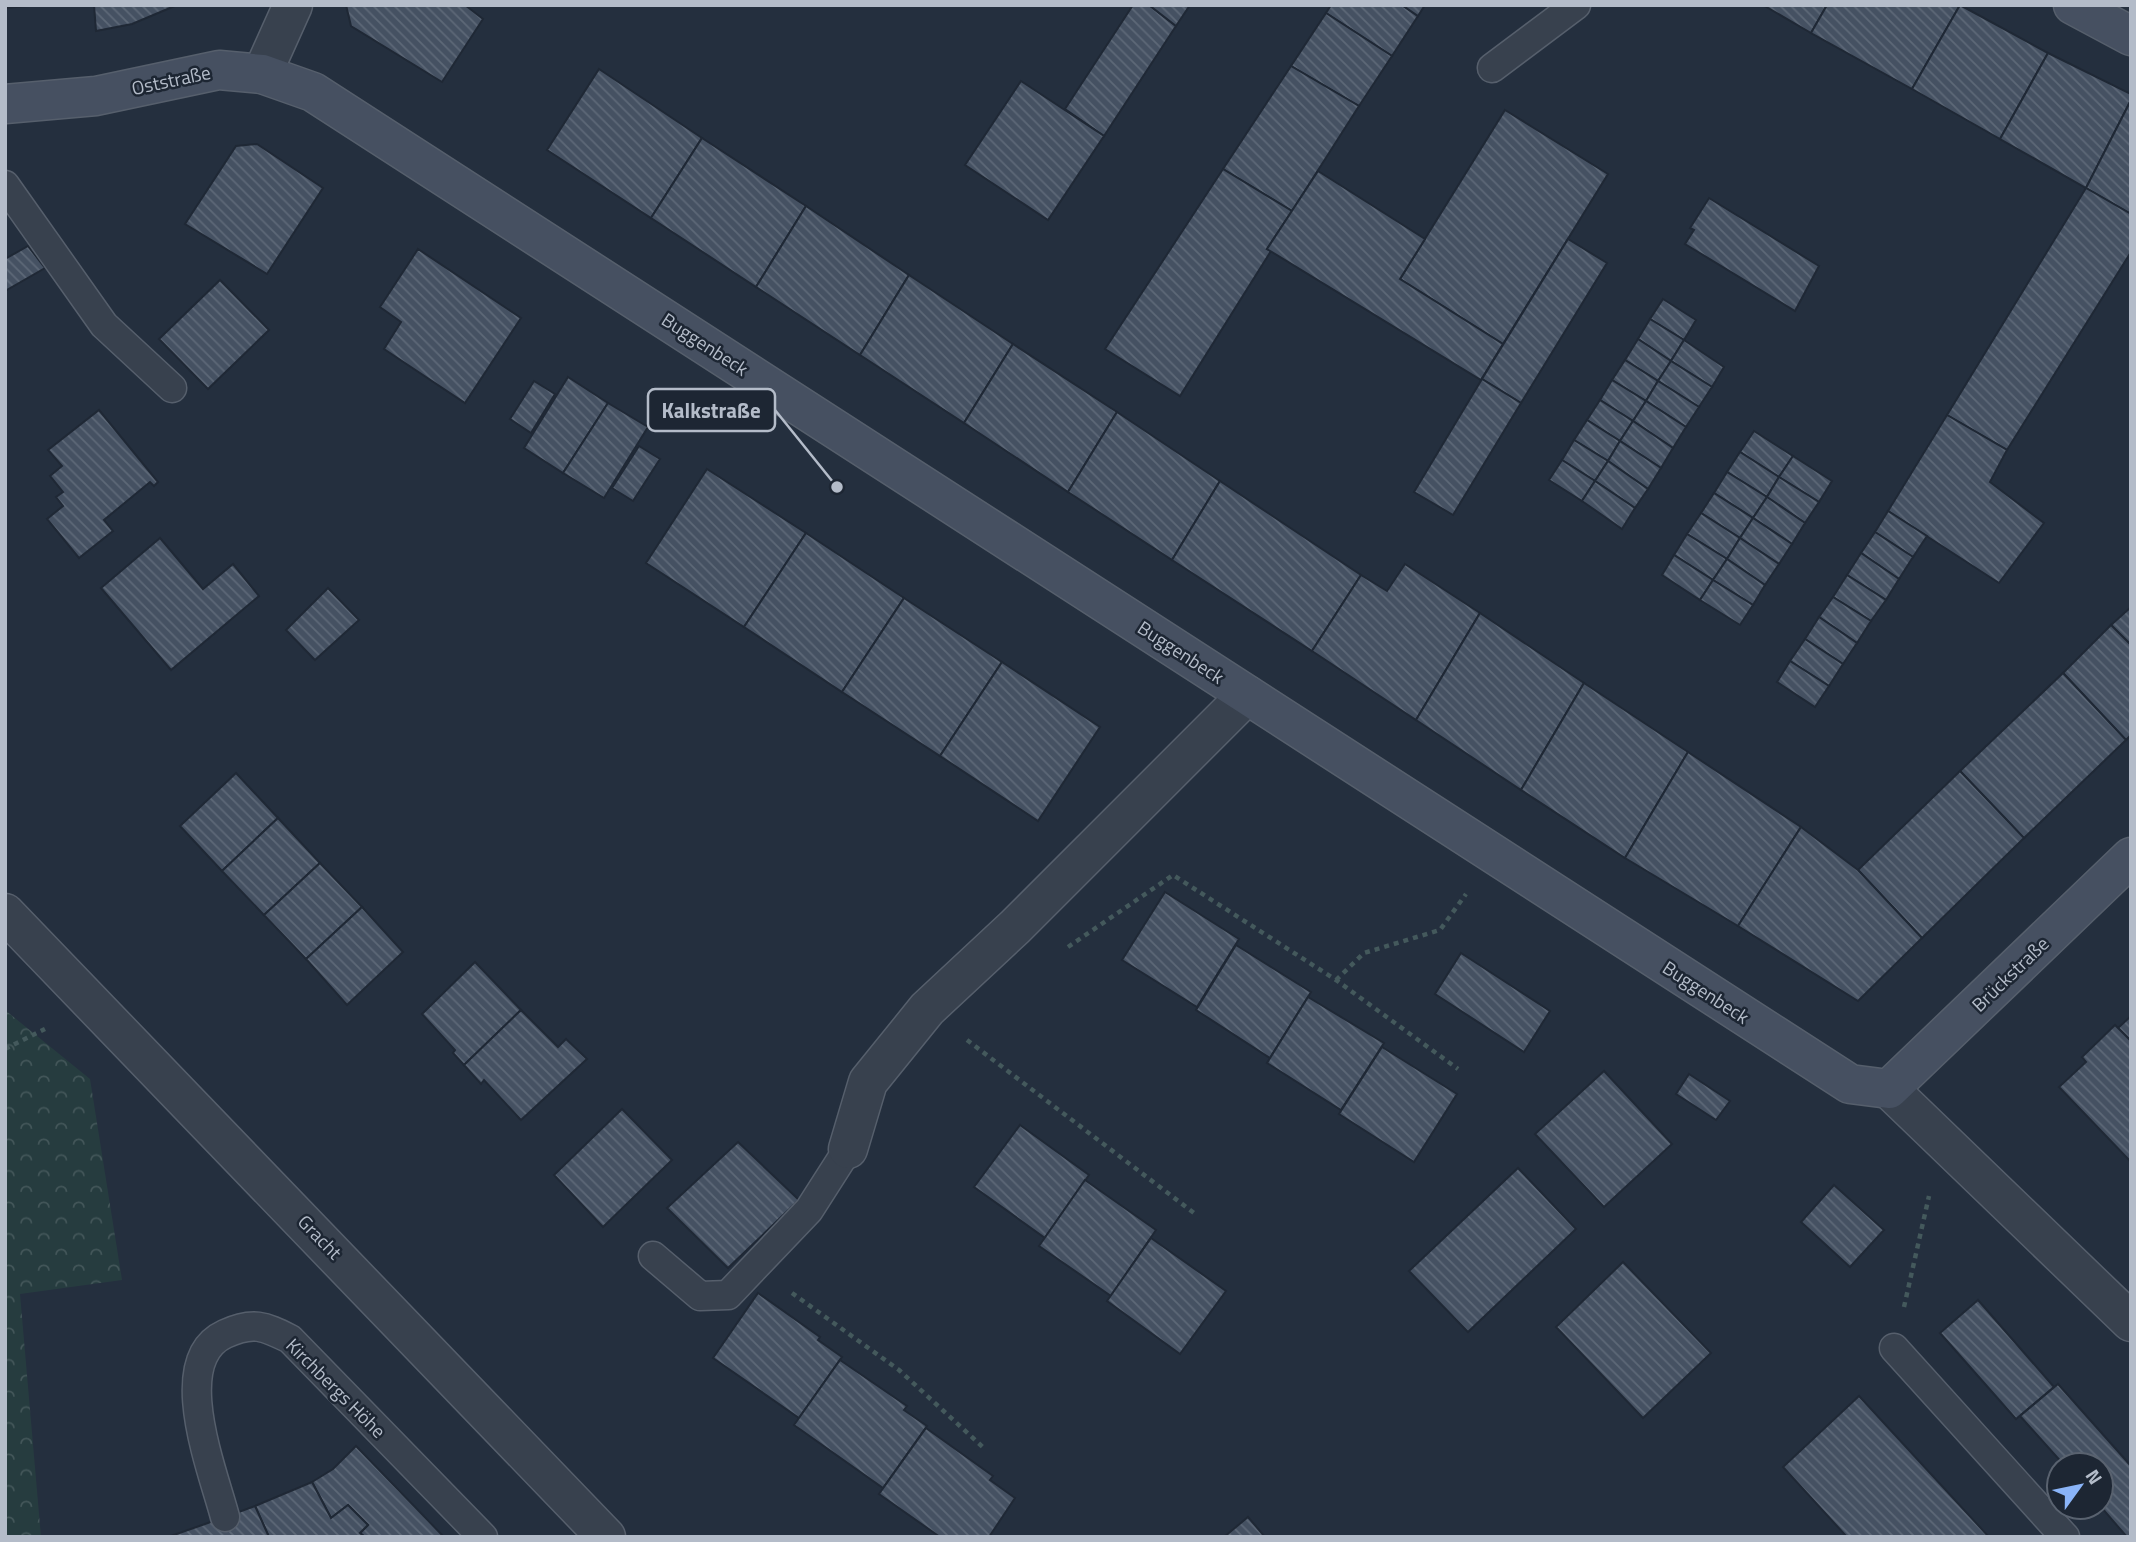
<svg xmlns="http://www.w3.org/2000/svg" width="2136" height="1542" viewBox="0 0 2136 1542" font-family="'Titillium Web',sans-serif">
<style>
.forest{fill:url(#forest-crowns)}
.building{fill:url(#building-back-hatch);stroke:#1f2835;stroke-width:2}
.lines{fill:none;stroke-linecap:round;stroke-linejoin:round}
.lane-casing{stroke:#565f6c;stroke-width:31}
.street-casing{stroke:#565f6c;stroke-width:41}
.secondary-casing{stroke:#565f6c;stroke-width:41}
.path{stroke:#44595c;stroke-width:4.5;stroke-dasharray:5 5;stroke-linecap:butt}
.lane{stroke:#38414e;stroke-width:28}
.street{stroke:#38414e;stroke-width:38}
.secondary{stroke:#465061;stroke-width:38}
.labels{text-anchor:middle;stroke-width:5;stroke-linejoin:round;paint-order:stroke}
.street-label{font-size:19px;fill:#b4bcc9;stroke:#1d2633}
.leader{fill:none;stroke:#b4bcc9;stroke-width:2.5}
.callout-dot{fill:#b4bcc9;stroke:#1d2633;stroke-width:2.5}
.callout{fill:#1d2633;stroke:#b4bcc9;stroke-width:2.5}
.callout-label{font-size:21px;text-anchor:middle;font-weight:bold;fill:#b4bcc9}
</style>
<defs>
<pattern id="forest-crowns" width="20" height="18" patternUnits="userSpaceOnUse" patternTransform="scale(1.75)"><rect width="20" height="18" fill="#263c3f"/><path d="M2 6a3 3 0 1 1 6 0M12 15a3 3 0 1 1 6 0" fill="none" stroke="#435659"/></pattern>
<pattern id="building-back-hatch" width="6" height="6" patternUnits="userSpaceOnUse" patternTransform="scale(1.75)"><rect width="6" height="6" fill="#455162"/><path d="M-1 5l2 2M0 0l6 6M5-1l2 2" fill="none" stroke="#5d6877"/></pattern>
</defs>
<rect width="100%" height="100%" fill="#242f3e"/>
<polygon class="forest" points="5,1010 90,1079 122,1280 20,1294 41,1537 5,1537"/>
<g class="building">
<polygon points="5,5 41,5 5,8"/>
<polygon points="94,5 177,5 132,24 96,31"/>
<polygon points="346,5 465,5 483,19 442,82 351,26"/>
<polygon points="1133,5 1149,5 1176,26 1104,136 1065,109"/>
<polygon points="1149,5 1190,5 1176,26"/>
<polygon points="1331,5 1402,5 1418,16 1392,56 1326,13"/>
<polygon points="1402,5 1425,5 1418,16"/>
<polygon points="1763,5 1827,5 1811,33"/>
<polygon points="1827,5 1960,5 1912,89 1811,33"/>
<polygon points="1960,5 2048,53 2000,139 1912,89"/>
<polygon points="1326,13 1392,56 1359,106 1291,66"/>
<polygon points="2048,53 2131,94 2131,100 2086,188 2000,139"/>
<polygon points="1291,66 1359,106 1292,211 1223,169"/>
<polygon points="599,69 702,138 651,218 547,150"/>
<polygon points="1021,81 1104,136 1048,220 965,165"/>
<polygon points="2131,100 2131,214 2086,188"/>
<polygon points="1505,110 1608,174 1503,344 1400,279"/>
<polygon points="702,138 806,206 756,287 651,218"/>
<polygon points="257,144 323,188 267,274 185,224 236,146"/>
<polygon points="1223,169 1292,211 1267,249 1271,251 1180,396 1105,349"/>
<polygon points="1318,171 1425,239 1400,279 1503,344 1481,380 1267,249"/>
<polygon points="2086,188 2131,214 2131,252 2007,450 1947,415"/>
<polygon points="1709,198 1819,266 1795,311 1685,244 1694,230 1690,228"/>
<polygon points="806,206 909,275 860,355 756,287"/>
<polygon points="1568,239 1607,263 1521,403 1482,379"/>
<polygon points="28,246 45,268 5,291 5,259"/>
<polygon points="418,249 521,318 465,403 384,349 401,322 380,307"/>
<polygon points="909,275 1013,344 964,423 860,355"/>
<polygon points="220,280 269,330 208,389 159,339"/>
<polygon points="1663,299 1696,320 1684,340 1650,319"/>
<polygon points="1650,319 1684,340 1671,361 1638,339"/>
<polygon points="1638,339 1671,361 1658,381 1625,360"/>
<polygon points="1684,340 1724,367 1712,387 1671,361"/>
<polygon points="1013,344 1117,412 1068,492 964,423"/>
<polygon points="1625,360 1658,381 1646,401 1612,380"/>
<polygon points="1671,361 1712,387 1699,407 1658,381"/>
<polygon points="568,377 608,403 563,473 524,448"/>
<polygon points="1482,379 1521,403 1453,515 1414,492"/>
<polygon points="1612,380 1646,401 1633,421 1600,400"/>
<polygon points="534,381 555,394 531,433 510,419"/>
<polygon points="1658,381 1699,407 1686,427 1646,401"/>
<polygon points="1600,400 1633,421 1620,441 1587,420"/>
<polygon points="1646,401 1686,427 1673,448 1633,421"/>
<polygon points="608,403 648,427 604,498 563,473"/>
<polygon points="99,410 158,482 154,486 150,482 104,520 113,531 79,558 47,519 63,506 56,497 63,492 50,476 62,466 48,450"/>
<polygon points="1117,412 1220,481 1172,560 1068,492"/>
<polygon points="1947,415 2007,450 1990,482 2044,523 1999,583 1888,511"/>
<polygon points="1587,420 1620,441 1608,461 1574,440"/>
<polygon points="1633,421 1673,448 1661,468 1620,441"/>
<polygon points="1754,431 1793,456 1779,477 1740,452"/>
<polygon points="1574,440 1608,461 1595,481 1562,460"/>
<polygon points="1620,441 1661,468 1648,489 1608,461"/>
<polygon points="639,446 660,459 633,501 612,488"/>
<polygon points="1740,452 1779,477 1767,497 1727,472"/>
<polygon points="1793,456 1832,481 1819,502 1779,477"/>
<polygon points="1562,460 1595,481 1582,501 1549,480"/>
<polygon points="1608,461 1648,489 1635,508 1595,481"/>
<polygon points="707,469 806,533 744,627 646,563"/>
<polygon points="1727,472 1767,497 1753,518 1714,493"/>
<polygon points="1779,477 1819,502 1805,523 1767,497"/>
<polygon points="1220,481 1361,575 1312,651 1172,560"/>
<polygon points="1595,481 1635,508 1622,529 1582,501"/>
<polygon points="1714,493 1753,518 1740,538 1701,513"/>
<polygon points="1767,497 1805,523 1792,544 1753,518"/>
<polygon points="1888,511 1927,536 1913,557 1875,532"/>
<polygon points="1701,513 1740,538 1727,559 1687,534"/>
<polygon points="1753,518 1792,544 1779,564 1740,538"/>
<polygon points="1875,532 1913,557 1899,579 1861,553"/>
<polygon points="806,533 904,598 842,692 744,627"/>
<polygon points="1687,534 1727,559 1713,580 1674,555"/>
<polygon points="160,538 203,589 233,564 259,596 171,670 101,588"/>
<polygon points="1740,538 1779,564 1765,585 1727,559"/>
<polygon points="1861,553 1899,579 1886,600 1847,575"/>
<polygon points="1674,555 1713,580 1700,600 1662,575"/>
<polygon points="1727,559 1765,585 1753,605 1713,580"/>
<polygon points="1405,564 1480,613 1416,720 1312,651 1361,575 1387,591"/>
<polygon points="1847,575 1886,600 1871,621 1833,597"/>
<polygon points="1713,580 1753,605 1740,625 1700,600"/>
<polygon points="328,588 359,620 315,660 286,630"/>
<polygon points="1833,597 1871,621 1857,643 1819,617"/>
<polygon points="904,598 1002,662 940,756 842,692"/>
<polygon points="2131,607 2131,645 2111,625"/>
<polygon points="1480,613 1584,683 1521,790 1416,720"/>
<polygon points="1819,617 1857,643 1843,664 1805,639"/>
<polygon points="2111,625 2131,645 2131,735 2126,740 2063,673"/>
<polygon points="1805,639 1843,664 1829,686 1790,661"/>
<polygon points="1790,661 1829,686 1815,707 1777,682"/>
<polygon points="1002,662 1100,727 1038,821 940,756"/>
<polygon points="2063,673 2126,740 2024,838 1960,771"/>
<polygon points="1584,683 1688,752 1625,858 1521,790"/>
<polygon points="1688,752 1801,827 1738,926 1625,858"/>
<polygon points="1960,771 2024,838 1922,938 1858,870"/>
<polygon points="236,773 278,818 222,871 180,826"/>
<polygon points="278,818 320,863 264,915 222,871"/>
<polygon points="1801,827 1858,870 1922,938 1858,1001 1738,926"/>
<polygon points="320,863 362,907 306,959 264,915"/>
<polygon points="1165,892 1239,939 1197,1007 1122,960"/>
<polygon points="362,907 403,952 347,1005 306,959"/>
<polygon points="1236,945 1311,992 1270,1058 1196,1010"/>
<polygon points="1461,953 1550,1011 1524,1052 1435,994"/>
<polygon points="475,962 521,1010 464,1065 453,1053 455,1050 422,1014"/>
<polygon points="1308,997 1384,1043 1341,1110 1267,1063"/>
<polygon points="521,1010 558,1047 566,1039 587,1059 521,1120 484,1080 481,1084 464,1065"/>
<polygon points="2131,1016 2131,1041 2118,1028"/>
<polygon points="2115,1025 2131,1041 2131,1162 2059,1087 2086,1062 2082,1057"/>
<polygon points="1382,1047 1457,1094 1414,1162 1339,1114"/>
<polygon points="1604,1071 1672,1144 1604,1207 1535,1134"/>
<polygon points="1689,1074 1730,1101 1716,1120 1676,1094"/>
<polygon points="622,1109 672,1160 603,1227 554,1175"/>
<polygon points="1020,1125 1089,1175 1045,1238 974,1187"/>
<polygon points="738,1142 799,1200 728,1268 667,1208"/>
<polygon points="1518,1168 1576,1229 1468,1332 1409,1271"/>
<polygon points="1085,1180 1156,1230 1111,1296 1039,1246"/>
<polygon points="1834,1185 1884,1230 1850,1267 1801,1222"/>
<polygon points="1151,1238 1226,1291 1180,1354 1107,1301"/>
<polygon points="1623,1262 1711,1353 1643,1418 1556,1327"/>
<polygon points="758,1293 820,1337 818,1340 842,1357 799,1418 713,1358"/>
<polygon points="1978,1300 2054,1387 2016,1419 1940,1333"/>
<polygon points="840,1360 907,1406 904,1410 927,1426 883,1488 794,1425"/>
<polygon points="2058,1384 2131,1466 2131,1537 2127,1537 2101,1507 2101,1465 2064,1465 2020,1416"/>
<polygon points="1859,1396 1989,1537 1847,1537 1783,1467"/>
<polygon points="926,1428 993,1476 990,1480 1015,1498 989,1537 940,1537 879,1494"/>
<polygon points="356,1446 444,1537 365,1537 360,1533 368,1525 348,1505 331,1518 312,1482 333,1469"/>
<polygon points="312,1482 331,1518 348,1505 368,1525 360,1533 365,1537 269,1537 255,1506"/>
<polygon points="255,1506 269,1537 168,1537 225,1517"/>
<polygon points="1248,1517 1265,1537 1224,1537"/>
</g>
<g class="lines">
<g class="lane-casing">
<g id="lane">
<polyline points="1492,68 1576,5"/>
<polyline points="5,185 104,325 172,388"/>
<polyline points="653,1256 700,1296 728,1295 809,1210 848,1149"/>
<polyline points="1894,1348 2065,1537"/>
<path d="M 225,1517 C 213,1471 168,1360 225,1334 C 253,1321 264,1326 290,1339 L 483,1537"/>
</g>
</g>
<g class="street-casing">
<g id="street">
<polyline points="262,74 293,5"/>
<polyline points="5,913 606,1537"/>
<polyline points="1889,1089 2131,1322"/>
<polyline points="848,1149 868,1082 927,1009 1015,927 1247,695"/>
</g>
</g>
<g class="secondary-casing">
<g id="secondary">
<polyline points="2073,5 2131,36"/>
<polyline points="5,104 96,96 219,70 262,74 313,92 1850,1084 1889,1089 2131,857"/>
</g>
</g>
<g class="path">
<polyline points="1068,947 1173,875 1336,980 1458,1069"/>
<polyline points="1336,980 1364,953 1440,930 1466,894"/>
<polyline points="967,1040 1194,1213"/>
<polyline points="5,1049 45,1029"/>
<polyline points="792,1293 899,1370 986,1450"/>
<polyline points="1904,1307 1929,1196"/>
</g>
<use href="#lane" class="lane"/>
<use href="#street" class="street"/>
<use href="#secondary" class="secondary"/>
</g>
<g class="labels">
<g class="street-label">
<text transform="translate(171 80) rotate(-12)" y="7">Oststraße</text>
<text transform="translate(705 344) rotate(33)" y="7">Buggenbeck</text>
<text transform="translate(1181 652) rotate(33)" y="7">Buggenbeck</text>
<text transform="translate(2010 974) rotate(-44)" y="7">Brückstraße</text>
<text transform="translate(1706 992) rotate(33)" y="7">Buggenbeck</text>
<text transform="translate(320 1237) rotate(46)" y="7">Gracht</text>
<text transform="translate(336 1388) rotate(45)" y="7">Kirchbergs Höhe</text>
</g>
</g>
<path class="leader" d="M837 487L775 410"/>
<circle class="callout-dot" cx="837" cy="487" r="7"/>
<rect class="callout" x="648" y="389" width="127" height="42" rx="7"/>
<g class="callout-label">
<text x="711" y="418">Kalkstraße</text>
</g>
<rect width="2136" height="1542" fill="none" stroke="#b4bcc9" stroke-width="14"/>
<g transform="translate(2080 1486) rotate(57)"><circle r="33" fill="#1d2633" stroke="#59626f" stroke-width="2"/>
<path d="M0-5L12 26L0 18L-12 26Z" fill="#8ab4f8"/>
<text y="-10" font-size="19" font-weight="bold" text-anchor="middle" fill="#b4bcc9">N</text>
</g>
</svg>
